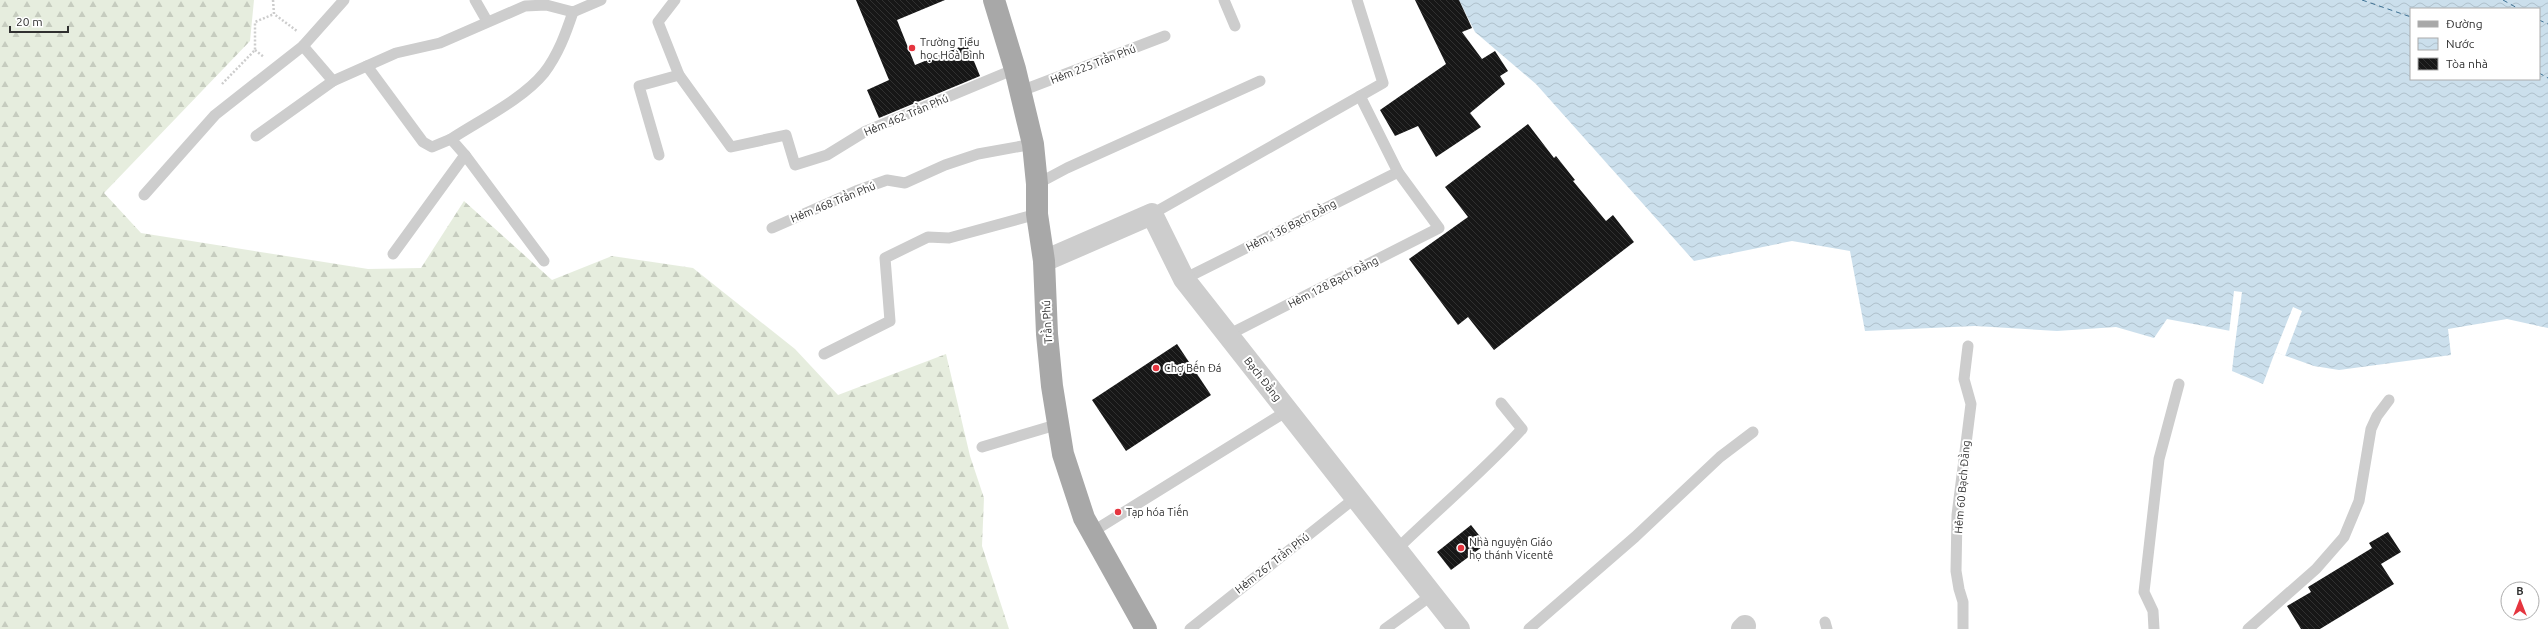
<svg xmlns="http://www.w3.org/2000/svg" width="2548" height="629" viewBox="0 0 2548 629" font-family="Ubuntu,sans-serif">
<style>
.forest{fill:url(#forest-firs)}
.water{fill:url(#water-waves);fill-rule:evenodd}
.pier{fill:#fff}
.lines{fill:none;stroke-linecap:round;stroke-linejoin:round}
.ferry{stroke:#3e7193;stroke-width:1;stroke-dasharray:5 4;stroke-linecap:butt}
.building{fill:url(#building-back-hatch)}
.path{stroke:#cdcdcd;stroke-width:2.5;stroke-dasharray:2 2;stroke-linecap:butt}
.lane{stroke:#cdcdcd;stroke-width:11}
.street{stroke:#cdcdcd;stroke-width:22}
.primary{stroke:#a8a8a8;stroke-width:22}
.poi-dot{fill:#e5353f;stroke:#fff;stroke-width:1.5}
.labels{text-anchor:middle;stroke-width:4;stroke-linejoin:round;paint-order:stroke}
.poi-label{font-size:11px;fill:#303030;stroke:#fff;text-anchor:start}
.street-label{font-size:11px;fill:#303030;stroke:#fff}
</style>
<defs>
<pattern id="forest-firs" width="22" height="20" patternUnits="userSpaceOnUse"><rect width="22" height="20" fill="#e6edde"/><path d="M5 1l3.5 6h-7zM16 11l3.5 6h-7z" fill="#c6ccbf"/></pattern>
<pattern id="water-waves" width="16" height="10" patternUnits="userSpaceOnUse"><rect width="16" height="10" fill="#cbdfec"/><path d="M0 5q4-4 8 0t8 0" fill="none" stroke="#afc0cb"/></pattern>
<pattern id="building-back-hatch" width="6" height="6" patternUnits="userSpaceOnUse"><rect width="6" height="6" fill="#171717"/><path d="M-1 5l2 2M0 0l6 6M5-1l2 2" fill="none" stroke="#303030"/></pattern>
</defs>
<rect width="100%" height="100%" fill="#fff"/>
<polygon class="forest" points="0,0 254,0 250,41 104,193 141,233 368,269 421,268 464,201 552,280 612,256 693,268 795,349 838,395 946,354 970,456 984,498 982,546 1009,629 0,629"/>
<path class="water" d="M 1459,0 L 2548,0 L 2548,328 L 2507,319 L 2448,329 L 2451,355 L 2339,370 L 2314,366 L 2275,352 L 2263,384 L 2232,371 L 2236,332 L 2167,319 L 2154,338 L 2116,327 L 2057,331 L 1975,326 L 1865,331 L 1850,251 L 1792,241 L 1694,261 L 1536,84 L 1475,32 ZM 2411,9 L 2539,9 L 2539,79 L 2411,79 Z"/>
<g class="pier">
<polygon points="2234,291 2242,292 2232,366 2230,366 2234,334 2229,333"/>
<polygon points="2293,307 2302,311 2285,356 2275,352"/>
</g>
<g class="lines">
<g class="ferry">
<polyline points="2362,0 2411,17"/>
<polyline points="2503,0 2519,9"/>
<polyline points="2539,20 2548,24"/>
<polyline points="2539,73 2548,78"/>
</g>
</g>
<g class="building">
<polygon points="856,0 945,0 897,20 915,65 967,44 980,76 879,118 867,90 889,80"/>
<polygon points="1415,0 1459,0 1472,28 1462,32 1482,59 1495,51 1508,71 1500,76 1505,84 1470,113 1481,127 1436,157 1418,126 1395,136 1380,110 1446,64"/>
<polygon points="1528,124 1554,158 1556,156 1575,180 1573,181 1606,221 1613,215 1634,242 1494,350 1468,317 1458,325 1409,259 1468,217 1445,187"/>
<polygon points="1177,344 1211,395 1126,451 1092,400"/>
<polygon points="1471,525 1486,544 1451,570 1437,552"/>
<polygon points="2388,532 2401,552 2381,564 2394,584 2320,629 2301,629 2287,606 2311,592 2308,587 2372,548 2369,543"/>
</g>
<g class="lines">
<g class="path">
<polyline points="273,0 274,14 297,31"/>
<polyline points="255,50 264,57"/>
<polyline points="222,84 255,50 255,22 274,14"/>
</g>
<g class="lane">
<polyline points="475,0 487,21"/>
<polyline points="675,0 658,22 679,75 731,147 786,135 795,165 827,155 866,131 1015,69"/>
<polyline points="1224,0 1235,26"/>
<polyline points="303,46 333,81"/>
<polyline points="367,66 423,142 432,147 451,139"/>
<polyline points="1021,91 1165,36"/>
<polyline points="256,136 333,81 396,53 440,43 525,6 546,5 573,12 601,0"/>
<polyline points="465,155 544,261"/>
<polyline points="659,155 639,86 679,75"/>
<polyline points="1037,184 1067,168 1260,81"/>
<polyline points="144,195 215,115 303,46 344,0"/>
<polyline points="1152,214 1383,83 1357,0"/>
<polyline points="772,228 856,191 887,180 905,183 945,165 978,154 1033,144"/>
<path d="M 393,254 L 465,155 L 451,139 C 480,120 523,99 544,73 C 558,55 566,33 573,12"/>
<polyline points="1184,279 1398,172"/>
<polyline points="1228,335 1439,228 1398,172 1360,96"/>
<polyline points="824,354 890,321 885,258 928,237 949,238 1037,214"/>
<polyline points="982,447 1059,424"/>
<polyline points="1092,532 1287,411"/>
<path d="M 1396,550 C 1438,509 1483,472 1522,429 L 1501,403"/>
<polyline points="1825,622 1827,629"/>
<polyline points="1190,629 1355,498"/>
<polyline points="1385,629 1432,595"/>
<polyline points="1529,629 1635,537 1720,457 1753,432"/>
<polyline points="1963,629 1963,602 1959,589 1956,571 1957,515 1971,404 1964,379 1968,346"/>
<polyline points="2154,629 2153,611 2144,592 2159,459 2179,384"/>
<polyline points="2248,629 2316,569 2344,537 2359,501 2371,429 2377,416 2389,400"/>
</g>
<g class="street">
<polyline points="1044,261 1152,214 1184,279 1459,629"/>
<polyline points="1742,629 1745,626"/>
</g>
<polyline class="primary" points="994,0 1015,69 1033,144 1037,184 1037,214 1044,261 1047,334 1052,386 1063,454 1084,518 1146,629"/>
</g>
<g class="poi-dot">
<circle cx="912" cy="48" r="4"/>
<circle cx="1156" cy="368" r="4"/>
<circle cx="1118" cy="512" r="4"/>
<circle cx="1461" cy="548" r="4"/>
</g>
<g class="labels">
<g class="poi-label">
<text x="920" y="46">Trường Tiểu<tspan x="920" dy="13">học Hoà Bình</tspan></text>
<text x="1164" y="372">Chợ Bến Đá</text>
<text x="1126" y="516">Tạp hóa Tiến</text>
<text x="1469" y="546">Nhà nguyện Giáo<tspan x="1469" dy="13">họ thánh Vicentê</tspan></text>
</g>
<g class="street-label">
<text transform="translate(1093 64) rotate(-21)" y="4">Hẻm 225 Trần Phú</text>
<text transform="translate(906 115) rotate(-23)" y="4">Hẻm 462 Trần Phú</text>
<text transform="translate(833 202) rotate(-22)" y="4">Hẻm 468 Trần Phú</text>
<text transform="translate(1291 225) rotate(-27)" y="4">Hẻm 136 Bạch Đằng</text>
<text transform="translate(1333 282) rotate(-27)" y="4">Hẻm 128 Bạch Đằng</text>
<text transform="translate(1047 322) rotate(-93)" y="4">Trần Phú</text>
<text transform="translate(1263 379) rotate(52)" y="4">Bạch Đằng</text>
<text transform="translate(1962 487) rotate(-85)" y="4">Hẻm 60 Bạch Đằng</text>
<text transform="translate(1272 563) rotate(-38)" y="4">Hẻm 267 Trần Phú</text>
</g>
</g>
<rect x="2410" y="8" width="130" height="72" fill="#ffffff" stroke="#acacac"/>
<rect x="2418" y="21" width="20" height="6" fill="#a8a8a8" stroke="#acacac"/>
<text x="2446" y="28" font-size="12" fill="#303030">Đường</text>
<rect x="2418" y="38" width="20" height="12" fill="url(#water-waves)" stroke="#acacac"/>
<text x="2446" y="48" font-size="12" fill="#303030">Nước</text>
<rect x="2418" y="58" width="20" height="12" fill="url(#building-back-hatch)" stroke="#acacac"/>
<text x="2446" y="68" font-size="12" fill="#303030">Tòa nhà</text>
<g transform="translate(2520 601)"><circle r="19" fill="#ffffff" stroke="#acacac"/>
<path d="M0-3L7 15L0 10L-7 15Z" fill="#e5353f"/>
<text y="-6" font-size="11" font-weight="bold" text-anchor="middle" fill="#303030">B</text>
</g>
<path d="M10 26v6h58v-6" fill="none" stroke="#303030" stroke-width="2"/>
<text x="16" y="26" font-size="12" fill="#303030" stroke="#ffffff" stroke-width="3" paint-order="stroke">20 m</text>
</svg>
